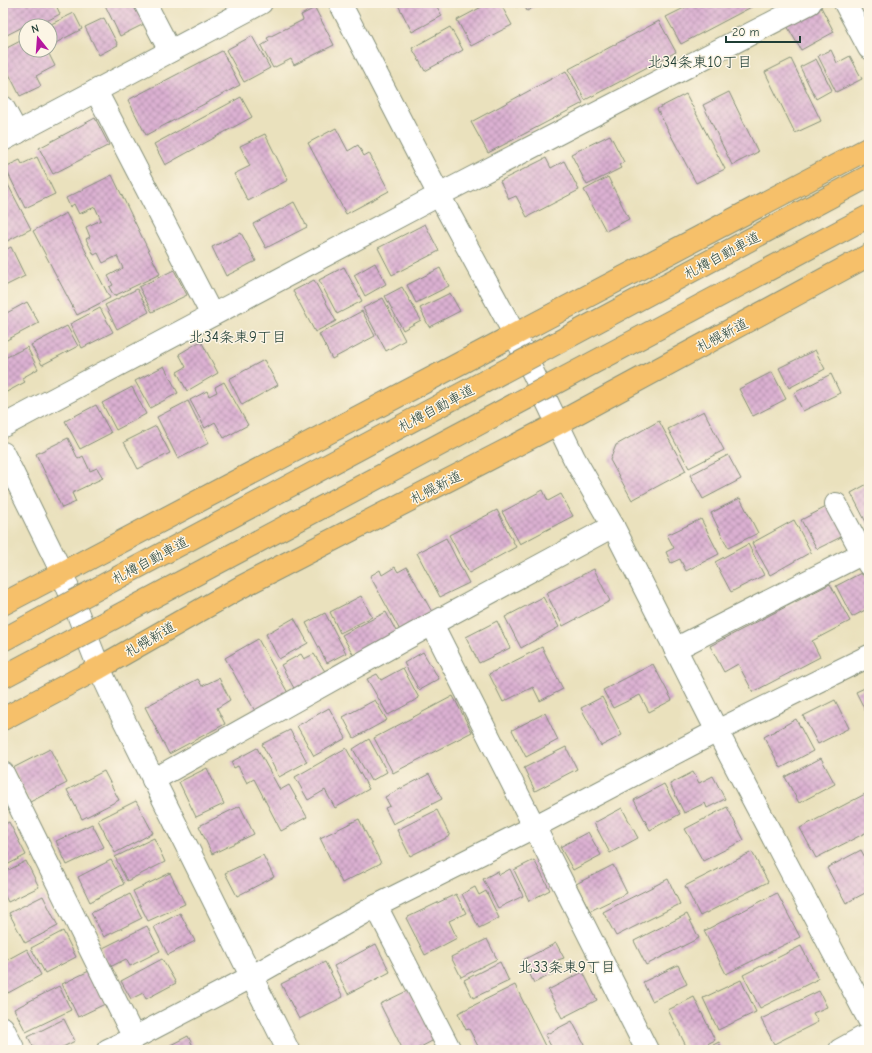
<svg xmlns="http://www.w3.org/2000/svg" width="872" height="1053" viewBox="0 0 872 1053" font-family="'Comic Neue','Klee One',sans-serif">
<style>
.building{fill:url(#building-cross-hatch)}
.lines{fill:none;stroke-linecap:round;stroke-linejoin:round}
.minor-casing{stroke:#848f78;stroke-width:24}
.tertiary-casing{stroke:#848f78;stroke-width:24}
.trunk-casing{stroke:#848f78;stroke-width:24}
.minor{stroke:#fff;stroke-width:22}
.tertiary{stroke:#fff;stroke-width:22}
.trunk{stroke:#f6c06b;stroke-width:22}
.motorway-bridge-casing{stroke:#848f78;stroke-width:24;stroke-linecap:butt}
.motorway-bridge{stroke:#f6c06b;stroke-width:22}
.labels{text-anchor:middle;stroke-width:3;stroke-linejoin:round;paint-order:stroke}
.street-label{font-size:14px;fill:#1f3d34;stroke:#fcf5e5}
.neighbourhood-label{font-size:15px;fill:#1f3d34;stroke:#fcf5e5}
</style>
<defs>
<pattern id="building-cross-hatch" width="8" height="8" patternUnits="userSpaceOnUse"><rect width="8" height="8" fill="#dbb0d2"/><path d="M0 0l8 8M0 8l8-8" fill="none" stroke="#b190ab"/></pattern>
</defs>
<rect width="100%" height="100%" fill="#fcf5e5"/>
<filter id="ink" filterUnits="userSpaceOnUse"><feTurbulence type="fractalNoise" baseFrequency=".025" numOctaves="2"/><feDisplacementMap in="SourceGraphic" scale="8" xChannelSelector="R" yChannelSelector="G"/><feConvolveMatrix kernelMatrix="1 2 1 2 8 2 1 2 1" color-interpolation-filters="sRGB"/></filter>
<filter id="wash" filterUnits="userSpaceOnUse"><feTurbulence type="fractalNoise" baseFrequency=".012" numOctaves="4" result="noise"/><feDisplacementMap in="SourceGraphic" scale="16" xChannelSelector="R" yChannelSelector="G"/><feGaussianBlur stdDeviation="0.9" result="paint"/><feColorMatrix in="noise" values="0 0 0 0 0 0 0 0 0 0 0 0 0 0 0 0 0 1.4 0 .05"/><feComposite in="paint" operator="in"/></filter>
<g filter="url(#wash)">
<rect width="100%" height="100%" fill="#eae1bd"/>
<g id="blocks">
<g class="building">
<polygon points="3,3 55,3 60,14 43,23 40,18 3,37"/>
<polygon points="104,3 136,3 146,23 120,36"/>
<polygon points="397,3 435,3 442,16 412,32"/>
<polygon points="489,3 500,3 512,25 471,46 457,20"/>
<polygon points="514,3 541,3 527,11 523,3 516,7"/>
<polygon points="694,3 759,3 681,44 666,17"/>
<polygon points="820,5 834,32 801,50 786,24"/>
<polygon points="315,8 334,45 294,65 291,59 273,68 261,46 269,41 267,38 303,20 301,15"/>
<polygon points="74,13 82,29 50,46 50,26 47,26"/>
<polygon points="104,18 118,45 99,55 85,27"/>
<polygon points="659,21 676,52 585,100 569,69"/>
<polygon points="450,27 463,50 425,71 412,48"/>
<polygon points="252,36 270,68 244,82 226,50"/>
<polygon points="26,38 26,50 47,50 55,66 36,76 41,86 20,96 3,62 3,50"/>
<polygon points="831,50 837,63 850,56 862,79 836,92 818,56"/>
<polygon points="222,51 240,85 146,135 128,100"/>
<polygon points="791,59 821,121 795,133 765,72"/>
<polygon points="816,59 832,90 816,99 800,67"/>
<polygon points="566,71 583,103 488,153 471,122"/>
<polygon points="729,92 758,152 732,165 703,105"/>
<polygon points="686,94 725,169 696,183 657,109"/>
<polygon points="241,97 252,117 165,165 154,144"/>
<polygon points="95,118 109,145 53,174 39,148"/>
<polygon points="336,128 348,151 358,145 364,156 369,153 389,191 346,214 308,143"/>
<polygon points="265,134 288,180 248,201 234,174 250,166 240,146"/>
<polygon points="610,135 624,162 619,165 621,168 587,185 571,154"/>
<polygon points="37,157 55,194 25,208 5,167 20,160 22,164"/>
<polygon points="546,158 551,168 564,161 579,190 527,217 516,196 509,199 500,181"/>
<polygon points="3,175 31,229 5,242 3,238"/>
<polygon points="112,175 160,274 114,296 109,287 113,285 108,276 123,268 117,256 103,263 98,253 94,255 86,239 90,237 86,227 101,220 95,207 79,214 74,204 70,207 66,198"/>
<polygon points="608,177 629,219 606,231 584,190"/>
<polygon points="294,202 307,227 266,248 253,224"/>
<polygon points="66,213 110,298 77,315 33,231"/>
<polygon points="425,224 439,251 392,275 378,248"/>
<polygon points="241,233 256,261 226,276 212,247"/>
<polygon points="11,247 25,276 3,287 3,251"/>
<polygon points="375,263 386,284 365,296 354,275"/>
<polygon points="344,267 362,301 337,314 319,280"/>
<polygon points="440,268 449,286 416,303 407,285"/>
<polygon points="174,270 187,295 152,312 139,287"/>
<polygon points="314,280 336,321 315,332 293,291"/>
<polygon points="402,287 421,320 403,330 385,296"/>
<polygon points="137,289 149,312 117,329 105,305"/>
<polygon points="450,293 460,311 429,327 420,308"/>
<polygon points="383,298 405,340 386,351 363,308"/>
<polygon points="27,302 39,323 3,342 3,315"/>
<polygon points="100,308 113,332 82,348 70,324"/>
<polygon points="362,311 375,336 332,359 319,334"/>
<polygon points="67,326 78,346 42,365 31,345"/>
<polygon points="201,341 218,373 187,391 177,372 186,367 179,354"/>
<polygon points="27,347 38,369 22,378 25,382 3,394 3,359"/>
<polygon points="815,350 825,369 789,388 779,368"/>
<polygon points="264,360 278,385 242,405 229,379"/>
<polygon points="164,366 178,393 150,408 135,381"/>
<polygon points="772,372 786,399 753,416 739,389"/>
<polygon points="831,374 840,393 803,411 794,393"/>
<polygon points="224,382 248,425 224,438 215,422 205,428 190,400 207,391 209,396 217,392 215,387"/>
<polygon points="132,387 146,414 116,430 102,403"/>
<polygon points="188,401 209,443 178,459 157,417"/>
<polygon points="96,405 111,433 80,449 65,421"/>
<polygon points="704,411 724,450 689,468 668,429"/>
<polygon points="659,421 686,471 632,500 610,460 616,445"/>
<polygon points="156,426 170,453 138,469 124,442"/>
<polygon points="68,438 78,459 83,456 90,471 97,468 103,478 72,493 76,502 62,508 36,454"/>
<polygon points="728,455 741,479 703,499 690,475"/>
<polygon points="869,483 869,528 851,493"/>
<polygon points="543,490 548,501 561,494 573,516 520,544 502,512"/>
<polygon points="740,498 758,533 728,548 711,513"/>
<polygon points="832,504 847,534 817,549 801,520"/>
<polygon points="497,510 516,547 469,573 449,535"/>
<polygon points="701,519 719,554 686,571 680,559 671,563 666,552 674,548 667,535"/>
<polygon points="794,520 811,552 770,575 752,543"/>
<polygon points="446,538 469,583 440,597 417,553"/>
<polygon points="748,544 764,575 731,592 715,562"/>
<polygon points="395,567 398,572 407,567 432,612 402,634 370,576 380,570 382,575"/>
<polygon points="594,569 610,601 563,626 546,593"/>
<polygon points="863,572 869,584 869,608 852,617 836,586"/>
<polygon points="830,584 850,621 812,641 820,657 753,692 738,664 724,672 710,646"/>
<polygon points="361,596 372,617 340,633 330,612"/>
<polygon points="543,597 559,627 521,648 505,617"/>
<polygon points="386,612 397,633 354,656 342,635"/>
<polygon points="325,613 346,653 327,663 306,623"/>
<polygon points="294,618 308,643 279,659 266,634"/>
<polygon points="497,621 510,648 479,663 466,637"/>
<polygon points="258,639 288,693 255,711 225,658"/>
<polygon points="542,647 563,689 540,701 533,687 503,702 489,674"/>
<polygon points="423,652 439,679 419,690 404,663"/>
<polygon points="301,654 304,659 314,654 326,673 295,690 281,665"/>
<polygon points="653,664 672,700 649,712 640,695 613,708 603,690"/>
<polygon points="403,668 419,698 388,715 367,679 377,674 381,680"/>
<polygon points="219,678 230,700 217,708 225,724 169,754 145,707 198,679 202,686"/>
<polygon points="869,686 869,718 856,692"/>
<polygon points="453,696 472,732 393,773 374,738"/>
<polygon points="602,697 622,735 601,746 581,708"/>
<polygon points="375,700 387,720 354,738 343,717"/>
<polygon points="835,700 849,728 818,744 803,716"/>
<polygon points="329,708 346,738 314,756 297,726"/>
<polygon points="545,713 558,740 526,757 512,730"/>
<polygon points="796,719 813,751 781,768 764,737"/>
<polygon points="290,730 307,762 279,777 262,744"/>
<polygon points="369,739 387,772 371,781 353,749"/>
<polygon points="566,747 577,769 535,791 524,768"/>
<polygon points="257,748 280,790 289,785 307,817 281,831 254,779 247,783 238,766 234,768 231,762"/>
<polygon points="346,748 369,789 335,808 325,790 308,800 295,777"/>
<polygon points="50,749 67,783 30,802 13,768"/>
<polygon points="821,758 835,784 799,803 785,777"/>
<polygon points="207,768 224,804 196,817 179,782"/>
<polygon points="104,771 119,800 82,819 67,790"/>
<polygon points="693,772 699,783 713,776 725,799 707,808 705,803 684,813 670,784"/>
<polygon points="429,774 442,799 393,824 385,808 390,806 385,797"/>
<polygon points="664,784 680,814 650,830 634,800"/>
<polygon points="869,792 869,831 816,858 800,828"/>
<polygon points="136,801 153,833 115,853 98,820"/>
<polygon points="240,806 254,834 212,854 199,826"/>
<polygon points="727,807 744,840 703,861 685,829"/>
<polygon points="622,808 638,838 610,853 594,823"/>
<polygon points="437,810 450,836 410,856 397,830"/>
<polygon points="359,819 381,863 342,883 320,838"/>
<polygon points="9,822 26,855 3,867 3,825"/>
<polygon points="92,824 104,847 67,865 56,841"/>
<polygon points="588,832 601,855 573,870 560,847"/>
<polygon points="154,838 165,862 127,881 115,857"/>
<polygon points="861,850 869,865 869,891 846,903 827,868"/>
<polygon points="752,852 768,882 700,916 685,886"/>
<polygon points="263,855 274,877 237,896 225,873"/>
<polygon points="111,860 124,884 90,902 78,877"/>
<polygon points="534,860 550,890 529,901 514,870"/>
<polygon points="26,861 39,887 8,902 3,892 3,873"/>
<polygon points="613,865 627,893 590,911 576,884"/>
<polygon points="510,869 523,896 498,908 483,879 498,871 499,875"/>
<polygon points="170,873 185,904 148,921 133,891"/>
<polygon points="668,879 680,904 616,936 603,912"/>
<polygon points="475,887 479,895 486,891 499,918 479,928 462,894"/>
<polygon points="777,893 800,937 726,974 704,931"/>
<polygon points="130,894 142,918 104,937 91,913"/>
<polygon points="456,894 466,913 449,921 457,938 425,955 406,918"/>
<polygon points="43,896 58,926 25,943 9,913"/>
<polygon points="180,913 195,941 168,955 154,927"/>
<polygon points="687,914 699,938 646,965 634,941"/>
<polygon points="147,926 160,951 130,966 126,959 110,967 101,949"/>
<polygon points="63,931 76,957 45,973 31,948"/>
<polygon points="487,939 497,959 461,977 451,957"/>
<polygon points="556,943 564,958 558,960 563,969 534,983 523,960"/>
<polygon points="376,944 390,972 348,994 334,966"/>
<polygon points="801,946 818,979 760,1008 743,975"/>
<polygon points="27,949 41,975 8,993 3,984 3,962"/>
<polygon points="162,959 176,983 146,999 143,993 131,999 121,981"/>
<polygon points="325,962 343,997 299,1019 281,984"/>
<polygon points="500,962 509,981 473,998 464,980"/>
<polygon points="678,965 687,984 652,1001 643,982"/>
<polygon points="89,971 105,1004 78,1017 62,984"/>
<polygon points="583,972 597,1000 562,1018 548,990"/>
<polygon points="741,980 756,1012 718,1030 703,998"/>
<polygon points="515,985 547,1050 480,1050 469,1029 466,1030 458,1013"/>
<polygon points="59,986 71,1010 26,1032 14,1009"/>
<polygon points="409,990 434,1040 415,1050 403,1050 380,1004"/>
<polygon points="819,991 827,1007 813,1013 818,1022 774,1044 761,1019"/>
<polygon points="694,997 715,1040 696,1050 688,1050 668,1010"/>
<polygon points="64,1019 75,1041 57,1050 35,1050 28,1037"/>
<polygon points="572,1021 585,1046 579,1050 553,1050 545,1035"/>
<polygon points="188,1036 195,1050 161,1050"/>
<polygon points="719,1042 722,1050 703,1050"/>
</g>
</g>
</g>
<g filter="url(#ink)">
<use href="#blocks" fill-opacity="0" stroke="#848f78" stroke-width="1"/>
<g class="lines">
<g class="minor-casing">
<g id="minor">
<polyline points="145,3 170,51"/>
<polyline points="340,3 439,195 515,335 574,458 613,526 717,731 869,1020"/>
<polyline points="845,3 869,48"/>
<polyline points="96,91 212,315"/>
<polyline points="3,107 17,133"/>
<polyline points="3,140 261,3"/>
<polyline points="3,426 439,195 810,3"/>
<polyline points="3,453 62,573 99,668 114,700 288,1050"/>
<polyline points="836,504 869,565"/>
<polyline points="432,624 647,1050"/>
<polyline points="675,649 869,550"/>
<polyline points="3,773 134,1038"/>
<polyline points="153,780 432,624 613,526"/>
<polyline points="376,906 450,1050"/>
<polyline points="3,1028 14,1050"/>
<polyline points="108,1050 134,1038 251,977 376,906 534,827 717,731 869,656"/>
</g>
</g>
<g class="tertiary-casing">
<polyline id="tertiary" points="840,1050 869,1034"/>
</g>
<g class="trunk-casing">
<g id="trunk">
<polyline points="3,604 869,148"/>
<polyline points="3,719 99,668 241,587 557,424 869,255"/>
</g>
</g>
<use href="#minor" class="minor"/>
<use href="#tertiary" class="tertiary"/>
<use href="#trunk" class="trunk"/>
<g class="motorway-bridge-casing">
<g id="motorway-bridge">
<polyline points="3,640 76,600 869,176"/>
<polyline points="3,677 869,216"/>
</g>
</g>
<use href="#motorway-bridge" class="motorway-bridge"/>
</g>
</g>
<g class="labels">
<g class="street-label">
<text transform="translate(722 255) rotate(-28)" y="5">札樽自動車道</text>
<text transform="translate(722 335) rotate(-28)" y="5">札幌新道</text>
<text transform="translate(436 408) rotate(-28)" y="5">札樽自動車道</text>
<text transform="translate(436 487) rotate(-27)" y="5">札幌新道</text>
<text transform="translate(150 560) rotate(-28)" y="5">札樽自動車道</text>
<text transform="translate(150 639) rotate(-30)" y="5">札幌新道</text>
</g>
<g class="neighbourhood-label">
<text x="700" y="67">北34条東10丁目</text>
<text x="238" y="342">北34条東9丁目</text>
<text x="567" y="972">北33条東9丁目</text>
</g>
</g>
<rect width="872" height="1053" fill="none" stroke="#fcf5e5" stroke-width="16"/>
<g transform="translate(38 38) rotate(343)"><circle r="19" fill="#fcf5e5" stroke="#a4ab9e"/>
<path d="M0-3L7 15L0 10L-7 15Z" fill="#b5179e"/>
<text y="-6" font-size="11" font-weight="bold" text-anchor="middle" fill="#1f3d34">N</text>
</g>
<path d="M726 36v6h74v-6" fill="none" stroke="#1f3d34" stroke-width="2"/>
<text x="732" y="36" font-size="12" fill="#1f3d34" stroke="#fcf5e5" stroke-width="3" paint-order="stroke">20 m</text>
</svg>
